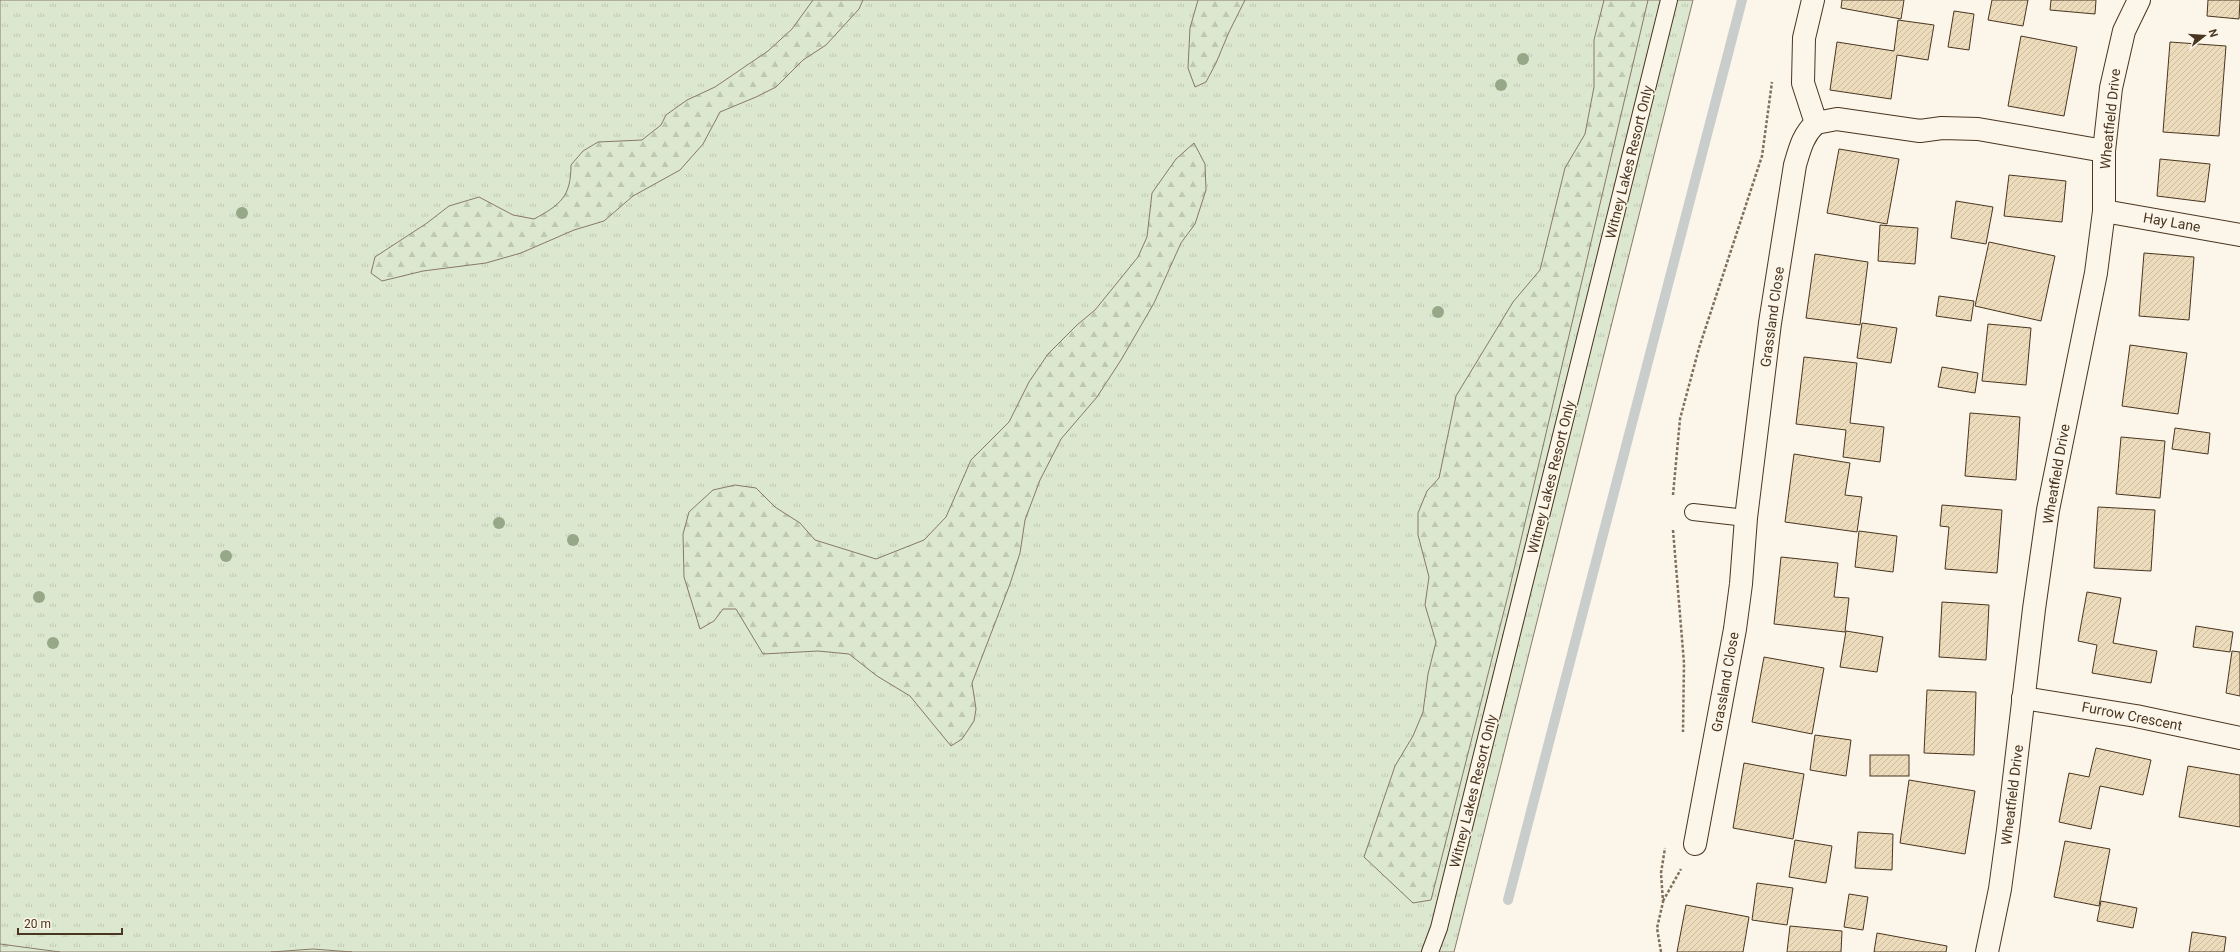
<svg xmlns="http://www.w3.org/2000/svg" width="2240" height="952" viewBox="0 0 2240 952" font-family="Roboto,sans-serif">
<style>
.grass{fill:url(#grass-tufts);stroke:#887966}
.forest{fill:url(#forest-firs);stroke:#887966}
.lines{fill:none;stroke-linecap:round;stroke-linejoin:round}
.stream{stroke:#c9cecd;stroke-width:10}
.building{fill:url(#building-hatch);stroke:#4a3520}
.service-casing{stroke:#4a3520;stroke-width:18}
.minor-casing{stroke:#4a3520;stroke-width:24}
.path{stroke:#7f6f5c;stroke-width:2.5;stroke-dasharray:3 2;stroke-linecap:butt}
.service{stroke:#fbf6e9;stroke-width:16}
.minor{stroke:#fbf6e9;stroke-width:22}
.tree{fill:#96a887}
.labels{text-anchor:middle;stroke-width:3;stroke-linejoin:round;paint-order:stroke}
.street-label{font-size:14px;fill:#4a3520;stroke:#fbf6e9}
</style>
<defs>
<pattern id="grass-tufts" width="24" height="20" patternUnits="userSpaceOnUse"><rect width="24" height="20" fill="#dce7d0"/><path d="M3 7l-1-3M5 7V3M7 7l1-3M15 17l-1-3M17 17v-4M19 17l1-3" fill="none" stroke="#bec7b2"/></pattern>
<pattern id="forest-firs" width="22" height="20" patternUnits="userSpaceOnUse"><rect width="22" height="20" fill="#dce7d0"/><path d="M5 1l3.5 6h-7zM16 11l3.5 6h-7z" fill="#bec7b2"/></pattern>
<pattern id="building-hatch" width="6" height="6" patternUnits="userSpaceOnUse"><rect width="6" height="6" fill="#ecdcbc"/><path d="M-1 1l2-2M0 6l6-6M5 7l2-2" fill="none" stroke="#ccbda1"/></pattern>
</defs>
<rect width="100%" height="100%" fill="#fbf6e9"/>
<polygon class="grass" points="0,0 1693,0 1454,952 0,952"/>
<g class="forest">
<path d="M 813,0 L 863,0 L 859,9 L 826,45 L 803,60 L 776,87 L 756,97 L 720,112 L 703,144 L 680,170 L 633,196 L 604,221 L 574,230 L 521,253 L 486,263 L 423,271 L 382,281 L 371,273 L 375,257 L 427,223 L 449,206 L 479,197 L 513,215 L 534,219 C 560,205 571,197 571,165 L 583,151 L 598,142 L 642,140 L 661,125 L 666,115 L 687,100 L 715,87 L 768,51 L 792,29 Z"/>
<polygon points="1198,0 1245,0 1229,32 1216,63 1206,82 1195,87 1188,68 1190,28"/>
<polygon points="1604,0 1648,0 1508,595 1431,900 1413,903 1364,857 1395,766 1413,736 1423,712 1428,674 1436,642 1425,605 1429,577 1418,535 1418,513 1427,491 1439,478 1456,396 1513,302 1540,270 1565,168 1585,134 1594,87 1594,40"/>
<polygon points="1194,143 1205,164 1206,190 1195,224 1181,243 1154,303 1121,360 1097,397 1061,439 1040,480 1025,520 1020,553 1010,584 972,683 976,709 974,721 962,739 951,746 910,696 877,676 849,654 818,651 763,654 736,609 723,609 714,621 700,629 684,577 683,534 689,512 713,490 735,485 756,488 775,507 800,523 815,540 876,559 924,540 946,517 971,460 1009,422 1029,382 1048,354 1077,325 1095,310 1138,257 1147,237 1152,193 1176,159"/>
<polygon points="0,944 60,952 0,952"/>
<polygon points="313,949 352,952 271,952"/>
</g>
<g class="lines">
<polyline class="stream" points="1508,900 1742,0"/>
</g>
<g class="building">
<polygon points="1842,0 1904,0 1901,19 1841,8"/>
<polygon points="1992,0 2028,0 2023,26 1988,20"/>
<polygon points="2051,0 2096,0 2095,14 2050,10"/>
<polygon points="2208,0 2240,0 2239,19 2207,16"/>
<polygon points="1954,11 1974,14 1969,50 1948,47"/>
<polygon points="1898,20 1934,25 1928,60 1897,55 1891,99 1830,90 1837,42 1894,51"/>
<polygon points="2021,36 2077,47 2064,116 2008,106"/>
<polygon points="2170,42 2226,46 2219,136 2163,132"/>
<polygon points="1839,149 1899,159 1887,224 1827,213"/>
<polygon points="2160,159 2210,164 2205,202 2157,196"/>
<polygon points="2009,175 2066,181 2062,222 2004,216"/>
<polygon points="1956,201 1993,207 1986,244 1951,238"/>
<polygon points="1880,225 1918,228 1915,264 1878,261"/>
<polygon points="1989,242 2055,256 2041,321 1975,306"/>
<polygon points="2144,253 2194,257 2189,320 2139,316"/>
<polygon points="1815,254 1868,262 1860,325 1806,318"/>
<polygon points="1939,296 1974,301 1971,321 1936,316"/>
<polygon points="1862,323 1897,328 1891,363 1857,358"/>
<polygon points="1988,324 2031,328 2026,385 1982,381"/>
<polygon points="2130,345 2187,353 2178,414 2122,406"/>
<polygon points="1804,357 1857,363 1850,423 1884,427 1880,462 1843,457 1846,430 1796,424"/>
<polygon points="1942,367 1978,373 1975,393 1938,387"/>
<polygon points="1970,413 2020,417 2016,480 1965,476"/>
<polygon points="2175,428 2210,433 2208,454 2172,449"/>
<polygon points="2121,437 2165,441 2160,498 2116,494"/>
<polygon points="1794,454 1850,463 1845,495 1862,497 1857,532 1785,522"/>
<polygon points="1942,505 2002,510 1997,573 1945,569 1949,527 1940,526"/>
<polygon points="2098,507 2155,510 2151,571 2094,568"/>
<polygon points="1859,531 1897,536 1893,572 1855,567"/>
<polygon points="1781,557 1838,563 1834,597 1849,598 1845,632 1774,624"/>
<polygon points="2087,592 2121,598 2113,643 2157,651 2151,683 2092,673 2097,645 2078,641"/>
<polygon points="1942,602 1989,605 1986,660 1939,657"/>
<polygon points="2196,626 2233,632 2230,652 2193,647"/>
<polygon points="1846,631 1883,637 1877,672 1840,667"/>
<polygon points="2232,651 2240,652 2240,696 2226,693"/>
<polygon points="1764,657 1824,668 1812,734 1752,722"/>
<polygon points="1927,690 1976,692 1974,755 1924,753"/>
<polygon points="1815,735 1851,740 1846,776 1810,770"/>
<polygon points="2096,748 2151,760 2143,795 2100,786 2091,829 2059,822 2069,773 2089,777"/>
<rect x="1870" y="755" width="39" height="21"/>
<polygon points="1744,763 1804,774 1793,839 1733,828"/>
<polygon points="2188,766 2240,775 2240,827 2179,817"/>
<polygon points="1909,780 1975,791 1965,854 1900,843"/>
<polygon points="1858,832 1893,834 1892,870 1855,868"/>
<polygon points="1795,840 1832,846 1826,883 1789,877"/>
<polygon points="2065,841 2110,849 2099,906 2054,897"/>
<polygon points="1757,883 1793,888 1787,925 1752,920"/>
<polygon points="1849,894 1868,897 1863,930 1844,927"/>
<polygon points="2101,901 2137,908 2133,928 2097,921"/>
<polygon points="1686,905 1749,917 1743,952 1677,952"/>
<polygon points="1790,926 1842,931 1841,952 1787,952"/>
<polygon points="2192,932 2226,937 2224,952 2189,952"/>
<polygon points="1877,933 1947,946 1946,952 1874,952"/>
</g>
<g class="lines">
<g class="service-casing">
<g id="service">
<polyline points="1693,512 1746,518"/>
<polyline points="1430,952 1439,928 1669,0"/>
</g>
</g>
<g class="minor-casing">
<g id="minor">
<polyline points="1816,123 1837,119 1920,131 1942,128 1978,129 2104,151"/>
<polyline points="2104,211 2240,235"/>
<polyline points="2023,698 2136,716 2240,738"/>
<path d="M 1695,844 L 1735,629 L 1741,584 L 1746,518 L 1770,323 L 1795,165 C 1800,148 1803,135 1816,123 L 1803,83 L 1804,38 L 1813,0"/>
<polyline points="1987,952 2000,889 2008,830 2034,609 2048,510 2096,273 2104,211 2104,151 2111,88 2124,31 2139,0"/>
</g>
</g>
<g class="path">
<polyline points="1673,495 1680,419 1699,348 1762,156 1772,82"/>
<polyline points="1673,530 1684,663 1683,732"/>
<polyline points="1663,901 1681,869"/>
<polyline points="1661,952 1657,928 1663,902 1661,873 1665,848"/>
</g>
<use href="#service" class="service"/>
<use href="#minor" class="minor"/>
</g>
<g class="tree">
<circle cx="1523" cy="59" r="6"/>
<circle cx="1501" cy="85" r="6"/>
<circle cx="242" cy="213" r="6"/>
<circle cx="1438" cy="312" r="6"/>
<circle cx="499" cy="523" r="6"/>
<circle cx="573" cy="540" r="6"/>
<circle cx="226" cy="556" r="6"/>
<circle cx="39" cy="597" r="6"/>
<circle cx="53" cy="643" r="6"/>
</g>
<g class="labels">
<g class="street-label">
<text transform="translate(2110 119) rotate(-84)" y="5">Wheatfield Drive</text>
<text transform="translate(1629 162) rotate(-76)" y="5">Witney Lakes Resort Only</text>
<text transform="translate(2172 222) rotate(10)" y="5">Hay Lane</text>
<text transform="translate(1772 317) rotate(-82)" y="5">Grassland Close</text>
<text transform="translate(2056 474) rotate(-80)" y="5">Wheatfield Drive</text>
<text transform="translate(1551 477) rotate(-76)" y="5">Witney Lakes Resort Only</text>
<text transform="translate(1725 682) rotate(-80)" y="5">Grassland Close</text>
<text transform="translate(2132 716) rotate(11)" y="5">Furrow Crescent</text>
<text transform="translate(1473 791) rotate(-76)" y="5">Witney Lakes Resort Only</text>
<text transform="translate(2012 795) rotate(-83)" y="5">Wheatfield Drive</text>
</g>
</g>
<g transform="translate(2204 36) rotate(73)" stroke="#fbf6e9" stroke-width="3" paint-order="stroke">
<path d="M0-3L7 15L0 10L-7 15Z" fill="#4a3520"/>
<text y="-6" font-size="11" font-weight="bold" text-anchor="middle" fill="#4a3520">N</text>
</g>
<path d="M18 928v6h104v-6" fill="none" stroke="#4a3520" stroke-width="2"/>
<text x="24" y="928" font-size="12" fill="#4a3520" stroke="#fbf6e9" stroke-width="3" paint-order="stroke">20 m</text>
</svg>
